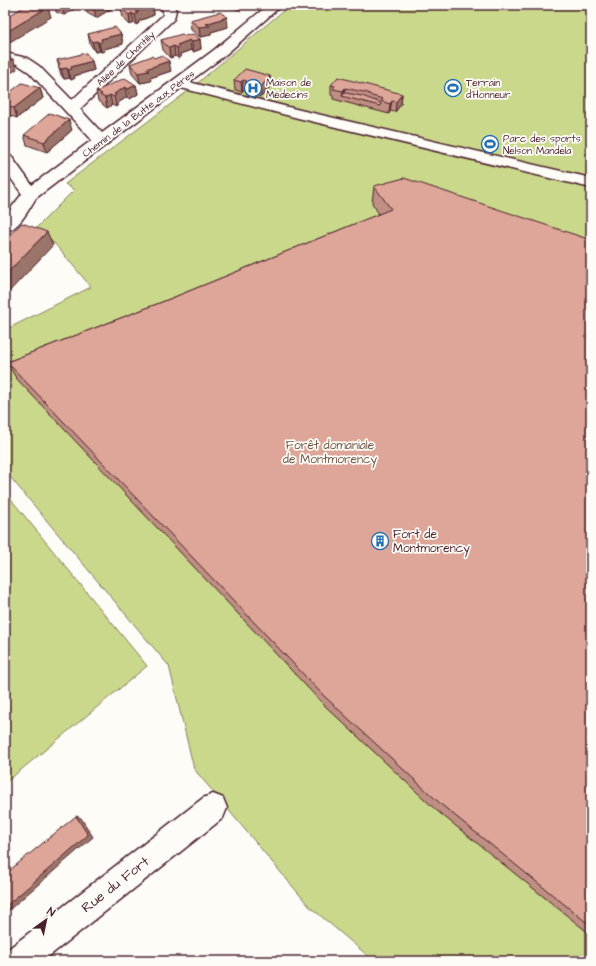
<svg xmlns="http://www.w3.org/2000/svg" width="596" height="966" viewBox="0 0 596 966" font-family="'Architects Daughter',sans-serif">
<style>
.green{fill:#cad88c;stroke:#8a7c5c}
.lines{fill:none;stroke-linecap:round;stroke-linejoin:round}
.minor-casing{stroke:#4a1f2b;stroke-width:3}
.minor{fill:#fdfcf7;fill-rule:evenodd}
.wall{fill:#bf8f83;stroke:#4a1f2b}
.shaded-wall{fill:#9b746a;stroke:#4a1f2b}
.building{fill:#dea698;stroke:#4a1f2b}
.labels{text-anchor:middle;stroke-width:3.5;stroke-linejoin:round;paint-order:stroke}
.far-street-label{font-size:10px;fill:#4a1f2b;stroke:#fdfcf7}
.far-poi-label{font-size:10px;fill:#4a1f2b;stroke:#fdfcf7;text-anchor:start}
.park-label{font-size:12px;fill:#705648;stroke:#fdfcf7}
.poi-label{font-size:12px;fill:#4a1f2b;stroke:#fdfcf7;text-anchor:start}
.near-street-label{font-size:14px;fill:#4a1f2b;stroke:#fdfcf7}
</style>
<rect width="100%" height="100%" fill="#fdfcf7"/>
<filter id="ink" filterUnits="userSpaceOnUse"><feTurbulence type="fractalNoise" baseFrequency=".025" numOctaves="2"/><feDisplacementMap in="SourceGraphic" scale="8" xChannelSelector="R" yChannelSelector="G"/><feConvolveMatrix kernelMatrix="1 2 1 2 8 2 1 2 1" color-interpolation-filters="sRGB"/></filter>
<g filter="url(#ink)">
<g class="green">
<polygon points="290,5 591,5 591,961 374,961 309,906 194,769 169,666 5,471 5,330 91,287 55,244 33,231 74,190 65,184 188,91"/>
<polygon points="5,492 147,666 5,783"/>
</g>
<g class="lines">
<g class="minor-casing">
<g id="minor">
<path d="M 159,5 L 172,5 L 176,10 L 174,19 L 80,109 L 102,133 L 214,50 L 268,5 L 282,5 L 224,56 L 189,82 L 300,110 L 591,178 L 591,188 L 298,118 L 181,88 L 36,198 C 28,210 20,228 5,232 L 5,216 L 22,194 L 5,170 L 5,154 L 11,156 L 32,185 L 92,140 L 29,72 L 17,64 L 5,61 L 5,53 L 27,58 L 39,66 L 72,100 L 163,15 L 163,11 Z"/>
<polygon points="213,794 223,798 227,808 223,818 43,961 5,961 7,950 203,798"/>
</g>
</g>
<use href="#minor" class="minor"/>
</g>
<g class="wall">
<polygon points="17,5 43,5 51,17 23,7"/>
<polygon points="85,5 116,5 116,6 96,18 87,13"/>
<polygon points="153,5 154,15 139,21 139,23 137,25 134,23 130,25 123,18 121,8"/>
<polygon points="226,5 248,5 249,8 243,8 240,10 226,6"/>
<polygon points="80,6 64,15 56,12 55,7"/>
<polygon points="190,20 228,27 211,32 211,35 200,37 191,30"/>
<polygon points="88,34 121,34 123,44 104,49 105,51 101,52 100,51 95,52 90,44"/>
<polygon points="185,36 200,39 201,49 193,52 191,50 180,54 181,57 178,58 175,56 170,58 163,50 161,40"/>
<polygon points="57,60 92,61 94,70 74,76 75,78 71,80 70,78 64,79 61,75"/>
<polygon points="130,64 171,71 150,78 151,81 140,83 132,74"/>
<polygon points="270,76 271,86 261,97 246,93 246,90 243,90 242,92 235,90 234,80"/>
<polygon points="136,85 138,94 130,99 127,97 118,103 118,105 116,107 112,105 107,108 103,105 102,103 98,101 96,91"/>
<polygon points="331,85 402,94 401,104 395,112 390,111 389,114 333,99 333,96 331,95"/>
<polygon points="40,88 43,98 17,118 5,114 5,96"/>
<polygon points="72,130 47,152 27,145 24,135"/>
<polygon points="374,186 591,240 591,935 436,810 323,704 16,378 7,362 162,302 379,214 372,203"/>
</g>
<g class="shaded-wall">
<polygon points="72,5 80,5 80,6 64,15 63,10"/>
<polygon points="100,5 116,5 116,6 96,18 94,9"/>
<polygon points="153,5 154,15 139,21 139,23 137,25 135,15 136,12"/>
<polygon points="240,5 243,5 243,8 240,10"/>
<polygon points="48,7 51,17 5,45 5,33"/>
<polygon points="132,13 134,23 130,25 129,15"/>
<polygon points="227,17 228,27 211,32 211,35 200,37 199,27 206,24"/>
<polygon points="121,34 123,44 104,49 105,51 101,52 99,43 101,39"/>
<polygon points="200,39 201,49 193,52 192,42"/>
<polygon points="190,40 191,50 180,54 181,57 178,58 177,48 177,45"/>
<polygon points="97,41 100,51 95,52 92,42"/>
<polygon points="174,46 175,56 170,58 169,48"/>
<polygon points="13,59 17,69 5,77 5,65"/>
<polygon points="92,61 94,70 74,76 75,78 71,80 68,70 71,67"/>
<polygon points="169,61 171,71 150,78 151,81 140,83 138,73 146,69"/>
<polygon points="67,68 70,78 64,79 61,69"/>
<polygon points="270,76 271,86 261,97 261,87"/>
<polygon points="243,80 243,90 242,92 241,82"/>
<polygon points="136,85 138,94 130,99 128,89"/>
<polygon points="125,87 127,97 118,103 118,105 116,107 114,97 114,94"/>
<polygon points="40,88 43,98 17,118 14,108"/>
<polygon points="345,88 344,96 342,96 343,91"/>
<polygon points="402,94 401,104 395,112 396,102"/>
<polygon points="110,95 112,105 107,108 105,98"/>
<polygon points="392,101 390,111 389,114 390,104"/>
<polygon points="69,120 72,130 47,152 44,142"/>
<polygon points="47,232 53,245 5,296 5,275"/>
<polygon points="76,816 81,818 93,837 10,909 5,909 5,907"/>
</g>
<g class="building">
<polygon points="27,5 43,5 48,7 5,33 5,18"/>
<polygon points="58,5 72,5 63,10 55,7"/>
<polygon points="87,5 100,5 94,9"/>
<polygon points="131,5 152,5 136,12 138,13 135,15 132,13 129,15 121,8"/>
<polygon points="220,12 227,17 206,24 210,26 199,27 190,20"/>
<polygon points="115,27 121,34 101,39 102,41 99,43 97,41 92,42 88,34"/>
<polygon points="182,34 185,36 193,34 200,39 192,42 190,40 177,45 179,47 177,48 174,46 169,48 161,40"/>
<polygon points="86,53 92,61 71,67 72,69 68,70 67,68 61,69 58,66 60,64 57,60"/>
<polygon points="162,55 169,61 146,69 149,71 138,73 130,64 152,56 154,58"/>
<polygon points="5,56 13,59 5,65"/>
<polygon points="245,69 270,76 261,87 245,83 247,81 243,80 241,82 234,80"/>
<polygon points="338,77 402,94 396,102 392,101 390,104 381,101 383,99 372,96 368,93 345,88 343,91 333,89 335,86 331,85"/>
<polygon points="125,78 136,85 128,89 125,87 114,94 116,95 114,97 110,95 105,98 100,95 102,94 96,91"/>
<polygon points="22,83 40,88 14,108 5,106 5,96"/>
<polygon points="345,93 362,96 381,103 380,106 342,96"/>
<polygon points="50,113 69,120 44,142 24,135"/>
<polygon points="404,178 591,240 591,926 443,806 324,696 7,362 162,302 391,209 374,186"/>
<polygon points="22,223 47,232 5,275 5,239"/>
<polygon points="76,816 88,835 5,907 5,874"/>
</g>
</g>
<defs>
<g id="hospital-ring" transform="scale(0.9)"><circle r="9.5" fill="#fdfcf7" stroke="#1f6fb2" stroke-width="1.5"/><path d="M-5-5h3v3.5h4V-5h3V5h-3V1.5h-4V5h-3Z" fill="#1f6fb2"/></g>
<g id="stadium-ring" transform="scale(0.9)"><circle r="9.5" fill="#fdfcf7" stroke="#1f6fb2" stroke-width="1.5"/><path d="M0-5a6.5 5 0 1 0 0 10a6.5 5 0 1 0 0-10ZM-3.5-1.8h7v3.6h-7Z" fill="#1f6fb2"/></g>
<g id="building-ring" transform="scale(0.9)"><circle r="9.5" fill="#fdfcf7" stroke="#1f6fb2" stroke-width="1.5"/><path d="M-4-6H4V6H1V3H-1V6H-4ZM-2.5-4.3h1.7v1.8h-1.7ZM.8-4.3h1.7v1.8H.8ZM-2.5-1h1.7V.8h-1.7ZM.8-1h1.7V.8H.8Z" fill="#1f6fb2"/></g>
</defs>
<g fill-rule="evenodd">
<use href="#hospital-ring" x="253" y="88"/>
<use href="#stadium-ring" x="453" y="88"/>
<use href="#stadium-ring" x="490" y="144"/>
<use href="#building-ring" x="380" y="541"/>
</g>
<g class="labels">
<g class="far-street-label">
<text transform="translate(125 58) rotate(-43)" y="4">Allée de Chantilly</text>
<text transform="translate(138 113) rotate(-37)" y="4">Chemin de la Butte aux Pères</text>
</g>
<g class="far-poi-label">
<text x="266" y="86">Maison de<tspan x="266" dy="12">Médecins</tspan></text>
<text x="466" y="86">Terrain<tspan x="466" dy="12">d'Honneur</tspan></text>
<text x="503" y="142">Parc des sports<tspan x="503" dy="12">Nelson Mandela</tspan></text>
</g>
<g class="park-label">
<text x="330" y="449">Forêt domaniale<tspan x="330" dy="14">de Montmorency</tspan></text>
</g>
<g class="poi-label">
<text x="393" y="538">Fort de<tspan x="393" dy="14">Montmorency</tspan></text>
</g>
<g class="near-street-label">
<text transform="translate(115 884) rotate(-38)" y="5">Rue du Fort</text>
</g>
</g>
<rect width="596" height="966" fill="none" stroke="#fdfcf7" stroke-width="20"/>
<rect x="10" y="10" width="576" height="946" fill="none" stroke="#4a1f2b" stroke-width="1.5" filter="url(#ink)"/>
<g transform="translate(46 920) rotate(33)" stroke="#fdfcf7" stroke-width="3" paint-order="stroke">
<path d="M0-3L7 15L0 10L-7 15Z" fill="#4a1f2b"/>
<text y="-6" font-size="11" font-weight="bold" text-anchor="middle" fill="#4a1f2b">N</text>
</g>
</svg>
